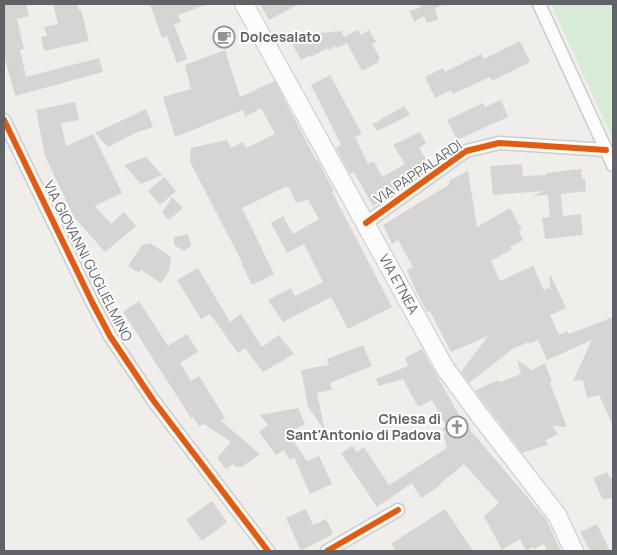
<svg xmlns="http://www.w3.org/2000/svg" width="617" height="555" viewBox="0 0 617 555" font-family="Manrope,sans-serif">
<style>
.green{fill:#d8ebd6}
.building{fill:#d6d5d3}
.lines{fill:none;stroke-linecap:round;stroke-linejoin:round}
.street-casing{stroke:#cbcccc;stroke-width:15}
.secondary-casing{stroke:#cacacb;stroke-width:20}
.street{stroke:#fdfcfc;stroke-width:12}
.secondary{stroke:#fdfcfc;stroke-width:18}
.cycleway-casing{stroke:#fff;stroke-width:9}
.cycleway{stroke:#e8590c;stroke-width:6}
.labels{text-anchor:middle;stroke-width:4;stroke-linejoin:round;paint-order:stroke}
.poi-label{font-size:14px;font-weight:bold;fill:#5f6368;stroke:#fff;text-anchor:start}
.street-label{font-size:14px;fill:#5f6368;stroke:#fff}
</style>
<rect width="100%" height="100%" fill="#efeeea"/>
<polygon class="green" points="551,4 613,4 613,139"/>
<g class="building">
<polygon points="4,4 26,4 29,16 17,19 24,49 20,50 26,77 99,58 103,72 15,96 6,62 4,63"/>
<polygon points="53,4 77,4 79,10 81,10 89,41 44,51 41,37 47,36 44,27 58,24"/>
<polygon points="150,4 205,4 205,5 178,15 181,22 174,24 187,59 177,63 167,36 162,38"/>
<polygon points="260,4 299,4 269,20"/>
<polygon points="420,4 443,4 435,9 438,20 427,23 424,16 414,22 410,11 421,7"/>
<polygon points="358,30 361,35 369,30 376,42 372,44 380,58 378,60 379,62 362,71 347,43 337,48 336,46 328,50 327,48 311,57 310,55 301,60 290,40 307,32 310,37 310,34 341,31 344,37"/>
<polygon points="520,41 530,62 492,81 490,77 453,94 451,90 435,98 425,77 443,68 445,72 481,54 484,59"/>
<polygon points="225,50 240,97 275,81 316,160 317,159 334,191 332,192 392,307 348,329 331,297 283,322 268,300 291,288 295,296 323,282 304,244 287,253 271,223 283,216 293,234 319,219 308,200 296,203 289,187 287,188 287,186 242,208 274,274 252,285 241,263 242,262 190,162 191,148 227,140 231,148 243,142 246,148 275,134 261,108 245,117 243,110 175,137 163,97 191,89 185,65"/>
<polygon points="330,75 362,134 355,137 368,164 374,161 382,177 405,164 393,145 420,132 426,143 419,148 430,165 429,168 373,206 354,172 350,174 336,148 341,145 311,85"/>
<polygon points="501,100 508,117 457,140 447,120 483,103 485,107"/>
<polygon points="75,102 79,120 61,123 66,146 93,134 122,193 95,206 111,224 124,212 136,226 105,252 74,217 45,156 36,110"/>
<polygon points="404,106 410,115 377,131 373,124"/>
<polygon points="146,109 153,127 135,133 108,147 95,133"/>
<polygon points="146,157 162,175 141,184 124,165"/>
<polygon points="522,164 523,176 546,175 546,173 581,169 582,179 585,178 586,191 561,194 563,216 581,214 583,235 545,239 542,218 550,217 548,195 533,196 542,191 493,195 490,166"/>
<polygon points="468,171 477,227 510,208 522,230 519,231 523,240 510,247 512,249 491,261 500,281 533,266 544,290 549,287 551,291 549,277 551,276 566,308 550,315 559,335 567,331 569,334 613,317 613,426 599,395 587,398 583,380 573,381 592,340 547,360 538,340 529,344 529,342 514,348 469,383 461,372 488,336 451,352 430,311 427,312 415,289 407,270 413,267 398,240 392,244 383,225 450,184 449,181"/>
<polygon points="164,177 176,191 160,205 148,191"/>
<polygon points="172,197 183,208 169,220 162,213"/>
<polygon points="188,234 191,246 184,251 174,245 174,237"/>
<polygon points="150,243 171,257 169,271 161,283 141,270 139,273 128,266 142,245"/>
<polygon points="198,268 230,322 241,314 262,347 279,335 294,354 263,372 245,348 238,353 210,314 201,319 177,280"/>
<polygon points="139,301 168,346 187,334 198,352 180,363 191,381 199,376 225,418 221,421 260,454 240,468 239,466 235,467 233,464 226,469 217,458 231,442 204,424 199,426 193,417 191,418 123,312"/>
<polygon points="363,345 372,366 330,383 332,390 317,393 325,431 308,407 301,370 329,365 327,359"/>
<polygon points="422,349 455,408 470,430 546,519 561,551 547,551 544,544 534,549 533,547 526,551 520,539 502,550 484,516 499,503 464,464 440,484 441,485 421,498 412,483 377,507 341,453 352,446 357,452 364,447 389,485 447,448 444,436 445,433 442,429 446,426 432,400 418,407 403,379 379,386 376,379 408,366 405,358"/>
<polygon points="517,360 532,370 545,363 552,382 550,383 567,427 552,426 558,434 545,441 548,445 522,453 475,391 498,380 500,382 521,374"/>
<polygon points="298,408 305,424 288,433 307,461 319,456 332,484 310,494 294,457 290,460 284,450 276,455 259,432 268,425 260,415"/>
<polygon points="607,472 610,478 613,477 613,497 603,500 593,478"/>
<polygon points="212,501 227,522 202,541 186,520"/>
<polygon points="306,509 313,525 326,519 333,534 301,551 286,518"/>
<polygon points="445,509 473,551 396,551 391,544"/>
<polygon points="597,524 610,551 590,551 580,532"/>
</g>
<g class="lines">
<g class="street-casing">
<g id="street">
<polyline points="539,4 613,165"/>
<polyline points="4,120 92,302 110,336 153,400 268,551"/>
<polyline points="366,223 466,151 499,143 606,150"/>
<polyline points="327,551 398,510"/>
</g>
</g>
<g class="secondary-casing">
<polyline id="secondary" points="244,4 445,368 481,417 557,515 574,551"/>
</g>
<use href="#street" class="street"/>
<use href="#secondary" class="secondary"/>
<g class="cycleway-casing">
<g id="cycleway">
<polyline points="4,120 92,302 110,336 153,400 268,551"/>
<polyline points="366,223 466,151 499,143 606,150"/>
<polyline points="327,551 398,510"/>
</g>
</g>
<use href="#cycleway" class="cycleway"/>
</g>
<defs>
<g id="cafe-ring" transform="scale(1.125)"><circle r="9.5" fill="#fff" stroke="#919496" stroke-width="1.5"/><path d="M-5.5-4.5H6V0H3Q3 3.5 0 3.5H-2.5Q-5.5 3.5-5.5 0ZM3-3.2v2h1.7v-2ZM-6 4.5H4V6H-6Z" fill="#919496"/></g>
<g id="church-ring" transform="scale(1.125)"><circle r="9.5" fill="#fff" stroke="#919496" stroke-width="1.5"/><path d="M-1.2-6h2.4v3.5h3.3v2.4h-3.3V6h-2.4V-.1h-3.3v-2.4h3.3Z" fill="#919496"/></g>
</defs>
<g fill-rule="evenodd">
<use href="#cafe-ring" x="224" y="37"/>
<use href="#church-ring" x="457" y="427"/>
</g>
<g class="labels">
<g class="poi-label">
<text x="240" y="42">Dolcesalato</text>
<text x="441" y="424" text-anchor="end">Chiesa di<tspan x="441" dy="16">Sant'Antonio di Padova</tspan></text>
</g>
<g class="street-label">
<text transform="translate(418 172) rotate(-34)" y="5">VIA PAPPALARDI</text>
<text transform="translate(88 261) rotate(63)" y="5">VIA GIOVANNI GUGLIELMINO</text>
<text transform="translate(399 284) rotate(61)" y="5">VIA ETNEA</text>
</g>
</g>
<rect width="617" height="555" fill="none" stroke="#5f6368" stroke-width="10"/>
</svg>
